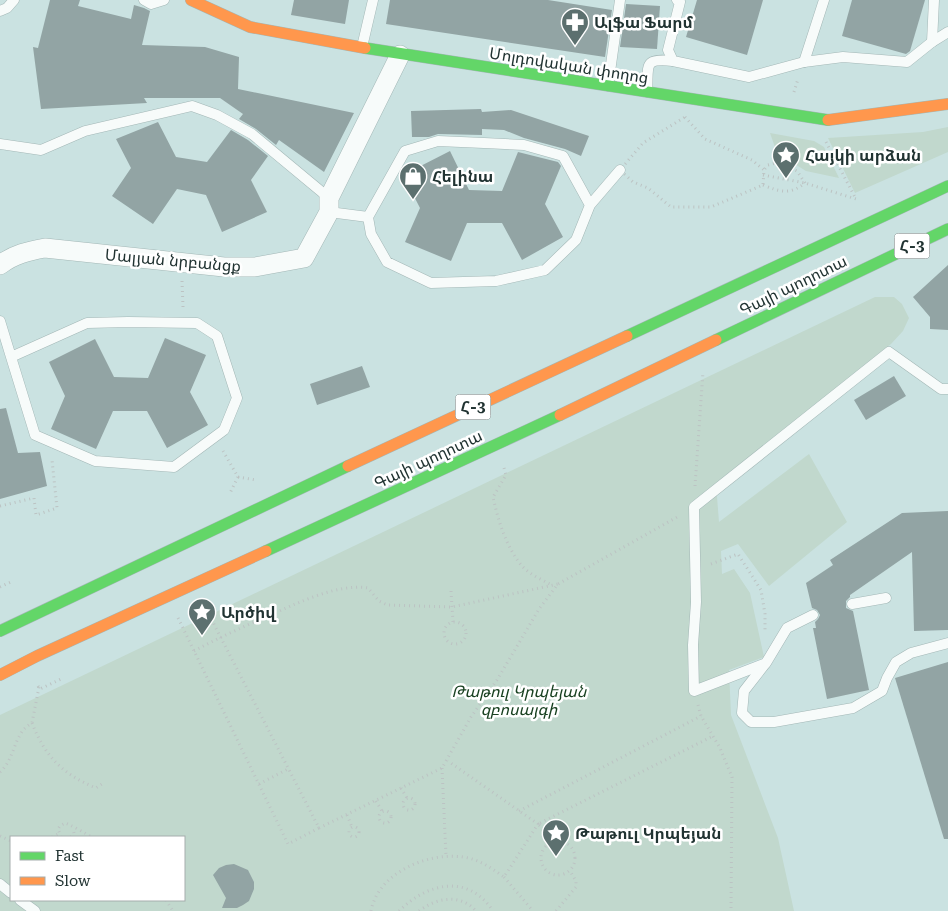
<svg xmlns="http://www.w3.org/2000/svg" width="948" height="911" viewBox="0 0 948 911" font-family="'Roboto Serif','Noto Sans Armenian',serif">
<style>
.green{fill:#c1d8cd;fill-rule:evenodd}
.building{fill:#92a4a4}
.lines{fill:none;stroke-linecap:round;stroke-linejoin:round}
.lane-casing{stroke:#a3b7b6;stroke-width:11}
.street-casing{stroke:#a3b7b6;stroke-width:20}
.fast-casing{stroke:#a3b7b6;stroke-width:12}
.slow-casing{stroke:#a3b7b6;stroke-width:12}
.path{stroke:#bcc3c3;stroke-width:3;stroke-dasharray:1 4;stroke-linecap:butt}
.lane{stroke:#f7fbfa;stroke-width:10}
.street{stroke:#f7fbfa;stroke-width:19}
.fast{stroke:#63d668;stroke-width:11}
.slow{stroke:#ff974d;stroke-width:11}
.labels{text-anchor:middle;stroke-width:5;stroke-linejoin:round;paint-order:stroke}
.shield{fill:#fff;stroke:#647070;stroke-width:1}
.shield-label{font-size:15px;font-weight:bold;fill:#213332}
.poi-label{font-size:16px;font-weight:bold;fill:#213332;stroke:#fff;text-anchor:start}
.street-label{font-size:16px;fill:#213332;stroke:#fff}
.park-label{font-size:16px;font-style:italic;fill:#194121;stroke:#fff}
</style>
<rect width="100%" height="100%" fill="#cae2e1"/>
<g class="green">
<polygon points="948,127 948,152 855,193 828,138 923,132"/>
<polygon points="770,133 814,141 824,147 839,178 806,171 777,153"/>
<path d="M 875,297 L 894,297 L 902,304 L 909,318 L 903,331 L 891,344 L 716,484 L 719,522 L 809,454 L 847,522 L 769,586 L 738,544 L 721,551 L 722,574 L 734,569 L 750,593 L 764,657 L 729,670 L 731,715 L 778,838 L 794,911 L 0,911 L 0,715 ZM 11,837 L 184,837 L 184,900 L 11,900 Z"/>
</g>
<g class="building">
<polygon points="50,0 80,0 78,6 131,19 134,5 144,8 150,11 142,45 205,47 239,57 238,89 354,113 324,172 279,140 276,145 256,129 239,119 243,114 220,98 144,98 147,103 41,109 33,47 38,48"/>
<polygon points="294,0 349,0 345,24 291,15"/>
<polygon points="390,0 548,0 612,10 605,57 386,24"/>
<polygon points="697,0 763,0 747,55 686,37"/>
<polygon points="852,0 925,0 910,51 906,54 842,36"/>
<polygon points="626,4 660,6 657,49 620,47"/>
<polygon points="481,109 482,112 511,110 589,136 581,156 565,149 524,138 504,130 482,129 482,135 438,134 429,137 412,137 411,111"/>
<polygon points="158,122 176,157 207,162 231,130 248,140 268,156 251,180 267,212 222,232 206,195 177,189 153,224 112,196 131,168 116,139"/>
<polygon points="450,151 469,190 502,191 518,152 558,162 561,166 545,204 563,237 522,260 502,223 467,223 451,261 405,242 420,208 403,175"/>
<polygon points="948,265 948,330 930,329 930,317 913,297"/>
<polygon points="165,338 206,355 190,392 208,425 167,448 147,411 113,411 96,449 51,429 65,396 49,362 95,339 114,377 148,378"/>
<polygon points="362,366 370,387 317,405 310,384"/>
<polygon points="894,376 906,396 866,420 854,400"/>
<polygon points="6,408 18,453 40,452 47,486 0,499 0,409"/>
<polygon points="948,511 948,630 914,631 912,552 850,595 850,597 846,601 846,608 853,611 869,690 827,699 813,628 816,628 815,622 818,619 820,615 817,610 812,608 806,583 833,565 830,560 902,513"/>
<polygon points="948,662 948,839 944,839 895,678"/>
<polygon points="234,864 248,870 254,882 254,889 249,901 243,905 237,908 222,908 226,898 213,875 219,868 226,865"/>
</g>
<g class="lines">
<g class="lane-casing">
<g id="lane">
<polyline points="144,0 151,4 164,0"/>
<polyline points="677,0 680,2 668,50 673,61 749,77 804,62 843,57 907,62 932,42 948,32"/>
<polyline points="0,11 7,8 14,0"/>
<polyline points="932,42 934,0"/>
<polyline points="362,47 373,0"/>
<polyline points="804,62 824,0"/>
<polyline points="608,86 620,0"/>
<path d="M 647,92 C 649,65 642,58 673,61"/>
<polyline points="0,144 41,150 85,131 192,106 217,115 252,134 329,198"/>
<polyline points="590,205 563,156 524,145 484,143 438,141 405,151 368,217 371,234 387,262 431,283 496,281 545,270 576,240 590,205 620,170"/>
<polyline points="329,212 368,217"/>
<polyline points="0,321 11,357 87,323 128,322 197,323 217,336 237,398 224,430 174,467 95,461 35,435 11,357"/>
<polyline points="852,604 886,598"/>
<polyline points="813,615 787,628 766,663 694,691 693,645 696,602 694,507 889,352 941,389 948,389"/>
<polyline points="765,664 744,691 742,713 751,722 774,722 853,708 882,691 887,678 896,662 911,653 948,643"/>
<polyline points="0,884 11,893"/>
<polyline points="20,900 35,911"/>
</g>
</g>
<g class="street-casing">
<path id="street" d="M 0,265 C 14,254 29,251 45,248 L 224,267 L 255,267 L 304,258 L 329,212 L 329,198 L 400,55"/>
</g>
<g class="fast-casing">
<g id="fast">
<polyline points="365,48 828,120"/>
<polyline points="627,336 948,186"/>
<polyline points="716,340 948,229"/>
<polyline points="266,551 560,415"/>
<polyline points="0,631 348,466"/>
</g>
</g>
<g class="slow-casing">
<g id="slow">
<polyline points="191,0 250,27 365,48"/>
<polyline points="828,120 948,104"/>
<polyline points="560,415 716,340"/>
<polyline points="348,466 627,336"/>
<polyline points="0,675 37,656 266,551"/>
</g>
</g>
<g class="path">
<polyline points="794,92 798,79"/>
<polygon points="685,117 705,139 752,160 764,170 763,185 711,207 671,207 648,188 633,182 620,170 643,143"/>
<polyline points="826,142 856,199"/>
<polyline points="763,175 805,183 856,199"/>
<path d="M 763,185 C 780,192 790,195 805,183 L 797,171 L 780,162 L 768,165 L 764,170"/>
<polyline points="182,281 183,307"/>
<polyline points="223,451 238,477 230,493"/>
<path d="M 504,468 L 506,475 L 493,497 C 498,520 506,547 522,566 C 529,574 542,580 552,585"/>
<polyline points="238,477 256,480"/>
<polyline points="695,486 703,372"/>
<polyline points="0,506 34,498 36,515 57,508 52,460"/>
<polyline points="711,564 738,554 761,590 765,614 765,632"/>
<polyline points="0,587 13,581"/>
<polyline points="451,591 453,622"/>
<polyline points="178,618 288,844 319,828 204,605"/>
<circle cx="455" cy="633" r="11"/>
<path d="M 194,651 C 218,638 243,627 268,616 C 296,604 337,583 368,588 L 379,601 L 387,605 L 452,607 L 558,584"/>
<polyline points="38,686 40,689 61,679"/>
<polyline points="698,705 701,716 720,748 732,777 731,911"/>
<path d="M 32,723 C 45,756 62,774 96,788 L 102,784"/>
<polyline points="442,768 446,856"/>
<path d="M 0,772 C 16,758 13,733 32,723 L 39,687"/>
<polyline points="259,784 288,769"/>
<polyline points="401,788 407,798"/>
<circle cx="409" cy="804" r="6"/>
<polyline points="376,801 382,811"/>
<circle cx="385" cy="817" r="6"/>
<polyline points="519,811 701,716"/>
<polyline points="347,815 352,827"/>
<circle cx="354" cy="832" r="5"/>
<polyline points="319,828 442,768 471,717 497,680 539,609 558,584 679,516"/>
<polyline points="0,836 11,841"/>
<polyline points="52,837 58,834"/>
<path d="M 61,837 L 58,829 L 60,826 L 65,823 C 69,824 87,834 91,837"/>
<polyline points="71,837 74,833 73,829"/>
<polyline points="554,840 538,824 713,736"/>
<circle cx="558" cy="858" r="17"/>
<polyline points="504,877 533,911"/>
<polyline points="166,900 173,911"/>
<path d="M 371,911 C 378,873 427,852 463,857 C 479,859 491,868 504,877 L 538,824 L 448,761"/>
<path d="M 399,911 C 427,883 468,873 493,911"/>
<path d="M 419,911 C 436,898 460,893 476,911"/>
<polyline points="556,911 576,887 576,881 570,871"/>
</g>
<use href="#lane" class="lane"/>
<use href="#street" class="street"/>
<use href="#fast" class="fast"/>
<use href="#slow" class="slow"/>
</g>
<defs>
<g id="pharmacy-pin" transform="scale(1.4375)"><path d="M0 17L-7.5 6A9.5 9.5 0 1 1 7.5 6Z" fill="#5c706f" stroke="#fff"/><path d="M-2-6h4v4h4v4h-4v4h-4v-4h-4v-4h4Z" fill="#fff"/></g>
<g id="sight-pin" transform="scale(1.4375)"><path d="M0 17L-7.5 6A9.5 9.5 0 1 1 7.5 6Z" fill="#5c706f" stroke="#fff"/><path d="M0-6L1.8-2.2L6-1.7L2.9 1.2L3.7 5.4L0 3.3L-3.7 5.4L-2.9 1.2L-6-1.7L-1.8-2.2Z" fill="#fff"/></g>
<g id="shop-pin" transform="scale(1.4375)"><path d="M0 17L-7.5 6A9.5 9.5 0 1 1 7.5 6Z" fill="#5c706f" stroke="#fff"/><path d="M-5-2.5h2.3a2.7 3.5 0 0 1 5.4 0H5L5.5 6h-11ZM-1.5-2.5h3a1.5 2.3 0 0 0-3 0Z" fill="#fff"/></g>
</defs>
<g fill-rule="evenodd">
<use href="#pharmacy-pin" x="575" y="22"/>
<use href="#sight-pin" x="786" y="155"/>
<use href="#shop-pin" x="413" y="176"/>
<use href="#sight-pin" x="202" y="612"/>
<use href="#sight-pin" x="556" y="833"/>
</g>
<g class="labels">
<g class="shield">
<rect x="894.5" y="233.5" width="35" height="25" rx="4"/>
<rect x="455.5" y="394.5" width="35" height="25" rx="4"/>
</g>
<g class="shield-label">
<text x="912" y="251">Հ-3</text>
<text x="473" y="412">Հ-3</text>
</g>
<g class="poi-label">
<text x="594" y="28">Ալֆա Ֆարմ</text>
<text x="805" y="161">Հայկի արձան</text>
<text x="432" y="182">Հելինա</text>
<text x="221" y="618">Արծիվ</text>
<text x="575" y="839">Թաթուլ Կրպեյան</text>
</g>
<g class="street-label">
<text transform="translate(569 65) rotate(9)" y="6">Մոլդովական փողոց</text>
<text transform="translate(173 260) rotate(5)" y="6">Մալյան նրբանցք</text>
<text transform="translate(793 285) rotate(-26)" y="6">Գայի պողոտա</text>
<text transform="translate(428 459) rotate(-25)" y="6">Գայի պողոտա</text>
</g>
<g class="park-label">
<text x="519" y="697">Թաթուլ Կրպեյան<tspan x="519" dy="18">զբոսայգի</tspan></text>
</g>
</g>
<rect x="10" y="836" width="175" height="65" fill="#ffffff" stroke="#a6adad"/>
<rect x="20" y="852" width="25" height="8" fill="#63d668" stroke="#a6adad"/>
<text x="55" y="861" font-size="15" fill="#213332">Fast</text>
<rect x="20" y="877" width="25" height="8" fill="#ff974d" stroke="#a6adad"/>
<text x="55" y="886" font-size="15" fill="#213332">Slow</text>
</svg>
